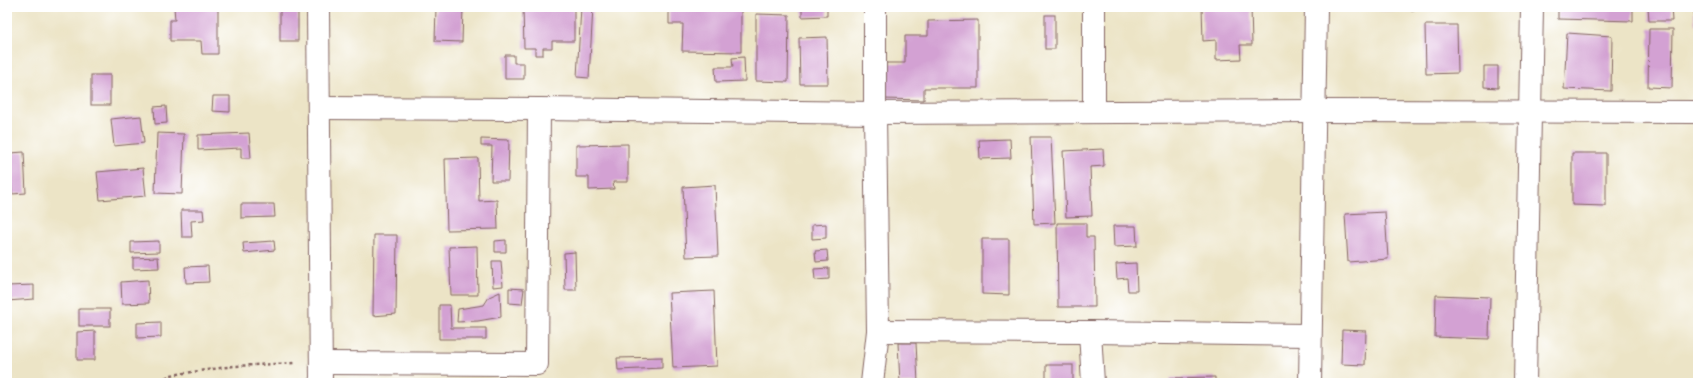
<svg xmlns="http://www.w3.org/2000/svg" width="1705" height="390" viewBox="0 0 1705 390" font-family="Dekko,sans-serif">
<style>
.building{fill:#d3a1d3}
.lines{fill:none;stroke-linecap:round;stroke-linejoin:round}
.street-casing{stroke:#836461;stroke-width:24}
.path{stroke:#836461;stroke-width:2.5;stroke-dasharray:3 3;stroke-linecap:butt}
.street{stroke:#fff;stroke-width:22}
</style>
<rect width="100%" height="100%" fill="#fff"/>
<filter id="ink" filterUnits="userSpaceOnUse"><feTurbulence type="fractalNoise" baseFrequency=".025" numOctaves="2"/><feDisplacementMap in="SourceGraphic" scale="8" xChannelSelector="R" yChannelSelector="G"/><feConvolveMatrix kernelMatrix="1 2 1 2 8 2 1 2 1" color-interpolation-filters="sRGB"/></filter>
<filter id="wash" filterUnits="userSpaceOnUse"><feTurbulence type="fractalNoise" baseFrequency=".012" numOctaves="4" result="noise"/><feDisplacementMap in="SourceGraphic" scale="16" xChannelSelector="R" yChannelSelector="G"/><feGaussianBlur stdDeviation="0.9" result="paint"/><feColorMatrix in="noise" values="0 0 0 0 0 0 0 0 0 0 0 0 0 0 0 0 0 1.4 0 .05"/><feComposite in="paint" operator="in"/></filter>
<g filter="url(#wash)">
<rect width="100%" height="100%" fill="#ece4c6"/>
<g id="blocks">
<g class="building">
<polygon points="174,7 218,7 218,54 202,54 201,41 170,41 170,20 175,20"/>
<rect x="280" y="7" width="18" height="34"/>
<polygon points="436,7 463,7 462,42 435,41"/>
<polygon points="523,7 574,8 574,41 552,41 552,48 543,48 543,55 535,55 535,48 524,48"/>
<polygon points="581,7 593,7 589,78 577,77"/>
<polygon points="669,7 741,8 741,52 682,51 683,24 669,24"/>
<polygon points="802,7 827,7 827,16 802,17"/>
<polygon points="1202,7 1251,7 1252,45 1240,45 1241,59 1216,60 1216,40 1203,41"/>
<polygon points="1380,7 1414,7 1414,10 1380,11"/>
<rect x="1430" y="7" width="26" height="2"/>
<polygon points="1558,7 1633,7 1633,21 1558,19"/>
<polygon points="1648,7 1671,7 1672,21 1649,21"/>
<polygon points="1694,12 1698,12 1698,24 1695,24"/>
<polygon points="756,14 789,15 788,82 756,81"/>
<rect x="1045" y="15" width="10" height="34"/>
<polygon points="978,20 978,88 924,88 924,100 883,99 882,63 905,63 905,36 928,36 928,21"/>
<polygon points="1425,25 1457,25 1458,73 1426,74"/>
<polygon points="1649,29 1673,29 1672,88 1648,87"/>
<polygon points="1567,33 1612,36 1611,91 1564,89"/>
<polygon points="827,37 828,84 800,84 799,38"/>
<polygon points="505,55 514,55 514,63 524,63 524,79 505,79"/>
<polygon points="744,57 745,81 716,82 715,67 733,67 732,58"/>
<polygon points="1484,66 1498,66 1498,88 1484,87"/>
<rect x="91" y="75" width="19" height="30"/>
<polygon points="213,96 230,96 230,112 212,111"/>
<polygon points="166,106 167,123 155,124 154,107"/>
<polygon points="141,116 144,143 114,146 111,119"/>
<polygon points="157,133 184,134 182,194 155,193"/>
<polygon points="249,133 251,158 241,158 241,148 198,150 198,135"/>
<polygon points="1031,137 1051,137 1055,223 1034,224"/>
<polygon points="481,139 509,140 508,181 491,181 492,146 481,146"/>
<polygon points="1010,139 1011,158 980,159 979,140"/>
<polygon points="628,144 628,182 613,182 614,189 589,190 589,177 576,177 576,145"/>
<polygon points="1103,149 1104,166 1090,167 1092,216 1066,217 1063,151"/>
<polygon points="24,152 26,193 12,194 10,153"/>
<polygon points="1572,153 1606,153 1606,206 1572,205"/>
<polygon points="478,158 479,201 497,200 498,229 447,230 445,159"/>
<polygon points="143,168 146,196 100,200 97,172"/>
<polygon points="715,185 718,256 686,257 683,187"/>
<polygon points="241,204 274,204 275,217 241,218"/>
<polygon points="181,210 203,210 204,220 191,221 192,237 182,237"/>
<polygon points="1385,212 1388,259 1348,262 1345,214"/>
<polygon points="1057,223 1086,223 1086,237 1094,237 1095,307 1058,307"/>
<polygon points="826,224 826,238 812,239 812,225"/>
<polygon points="1113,226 1136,226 1137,246 1114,247"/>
<polygon points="374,235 397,235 396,314 373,316"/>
<polygon points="982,239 1009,239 1009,295 982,294"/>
<polygon points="506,240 506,252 495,252 495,241"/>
<polygon points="159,241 159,252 131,253 131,242"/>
<polygon points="274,241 275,250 244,253 243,243"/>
<polygon points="477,246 478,295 451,295 449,247"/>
<polygon points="827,250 828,261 816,262 815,251"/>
<polygon points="575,252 576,290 565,290 564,253"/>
<polygon points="158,257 159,268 133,269 133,258"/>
<polygon points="492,261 501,261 503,286 493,287"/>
<polygon points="1136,263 1137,291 1128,291 1127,278 1117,279 1116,264"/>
<polygon points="208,266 209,282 186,283 185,267"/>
<polygon points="829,268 829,279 815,280 814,269"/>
<polygon points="148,280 149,303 122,304 121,282"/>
<polygon points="34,285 34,299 7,301 7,286"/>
<polygon points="509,288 524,289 522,304 509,303"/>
<polygon points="714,291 717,366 673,368 669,293"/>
<polygon points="500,292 501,317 478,321 457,322 458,309 484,305 489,297"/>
<polygon points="1436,295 1490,297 1489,339 1435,337"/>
<polygon points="439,305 450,305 451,328 486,328 486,339 439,339"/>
<rect x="79" y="309" width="31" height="17"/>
<polygon points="161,322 161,337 137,338 137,323"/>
<polygon points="1342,330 1366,331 1365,365 1341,364"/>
<polygon points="95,331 95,360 77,360 77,332"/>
<polygon points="898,343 916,343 918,383 900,383"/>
<polygon points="662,357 662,368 618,370 617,358"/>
<rect x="1046" y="365" width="27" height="18"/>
<polygon points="1215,377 1215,383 1170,383 1170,378"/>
</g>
</g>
</g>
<g filter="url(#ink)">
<use href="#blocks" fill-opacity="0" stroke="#836461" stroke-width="1"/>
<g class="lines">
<g class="street-casing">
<g id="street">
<polyline points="318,7 321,383"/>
<polyline points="319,108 539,109 875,113 1314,111 1698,112"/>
<polyline points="1094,112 1094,7"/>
<polyline points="878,331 1090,332 1310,335"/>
<polyline points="1090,332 1093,383"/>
<polyline points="321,363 537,364 539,109"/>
<polyline points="872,383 878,331 875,113 875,7"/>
<polyline points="1310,383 1316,7"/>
<polyline points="1525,383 1532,7"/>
</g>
</g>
<polyline class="path" points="155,383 171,375 234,366 295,363"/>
<use href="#street" class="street"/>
</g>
</g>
<rect width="1705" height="390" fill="none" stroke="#fff" stroke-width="24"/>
</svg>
